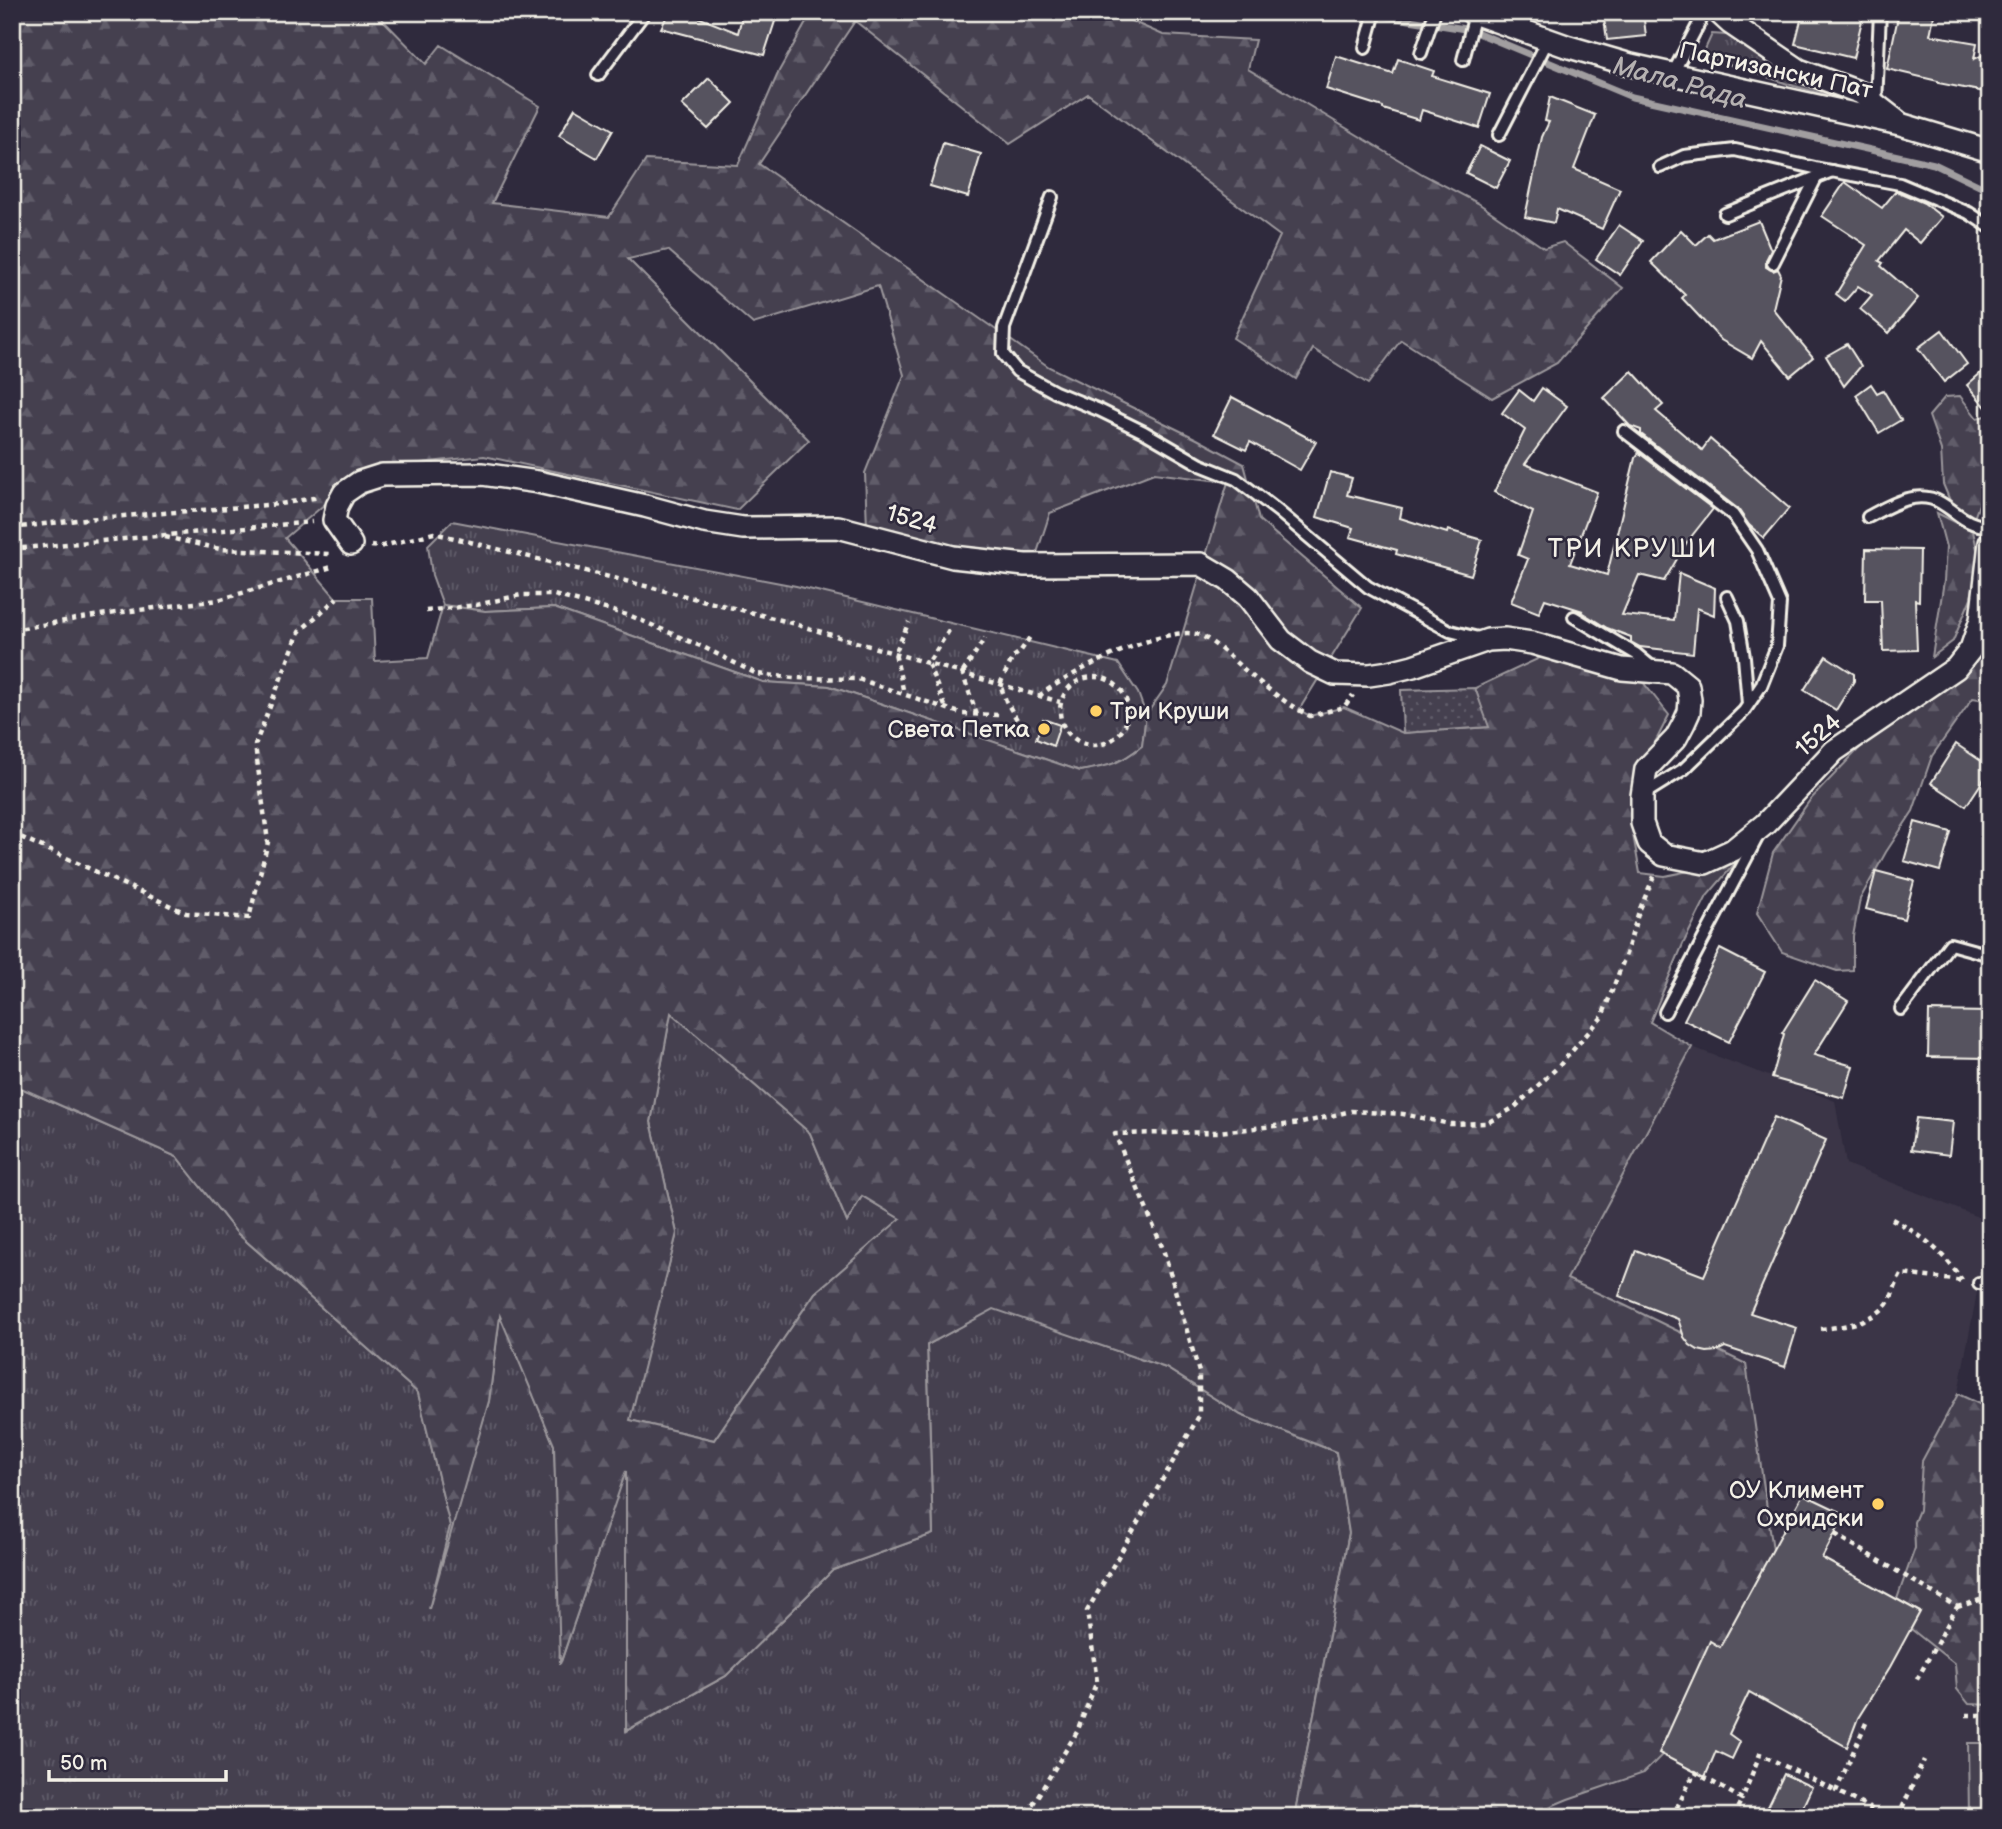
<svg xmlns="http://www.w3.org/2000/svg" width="2002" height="1829" viewBox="0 0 2002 1829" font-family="'Balsamiq Sans',sans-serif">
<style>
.built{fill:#3b3647}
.grass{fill:url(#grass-tufts);stroke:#9c989c;stroke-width:2}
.forest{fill:url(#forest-firs);stroke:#9c989c;stroke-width:2;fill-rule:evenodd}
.park{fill:url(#park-dots);stroke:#9c989c;stroke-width:2}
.pitch{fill:#454050;stroke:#9c989c;stroke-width:2}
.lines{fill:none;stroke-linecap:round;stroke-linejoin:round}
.stream{stroke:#a19ea0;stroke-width:7}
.building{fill:#56525f;stroke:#f4f1e8;stroke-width:2}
.lane-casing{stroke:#f4f1e8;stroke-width:16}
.street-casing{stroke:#f4f1e8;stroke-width:26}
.path{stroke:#f4f1e8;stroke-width:4.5;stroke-dasharray:5 5;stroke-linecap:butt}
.lane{stroke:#2f2a3d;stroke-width:10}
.street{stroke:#2f2a3d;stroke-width:21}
.poi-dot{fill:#ffd166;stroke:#2f2a3d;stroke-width:2.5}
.labels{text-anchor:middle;stroke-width:5;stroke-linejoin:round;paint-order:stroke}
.street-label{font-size:24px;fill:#f4f1e8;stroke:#2f2a3d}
.poi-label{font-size:24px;fill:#f4f1e8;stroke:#2f2a3d;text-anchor:end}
.water-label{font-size:26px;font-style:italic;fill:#b6b2b2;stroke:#2f2a3d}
.neighbourhood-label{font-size:26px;letter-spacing:2px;fill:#f4f1e8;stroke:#2f2a3d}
</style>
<defs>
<pattern id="grass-tufts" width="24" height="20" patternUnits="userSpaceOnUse" patternTransform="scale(1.75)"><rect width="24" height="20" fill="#454050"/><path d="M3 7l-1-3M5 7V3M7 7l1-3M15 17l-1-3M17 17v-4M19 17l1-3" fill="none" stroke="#605c69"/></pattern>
<pattern id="forest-firs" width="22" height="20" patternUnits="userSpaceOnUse" patternTransform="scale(1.75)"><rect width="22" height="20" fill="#454050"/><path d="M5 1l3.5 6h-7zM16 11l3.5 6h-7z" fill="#605c69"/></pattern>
<pattern id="park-dots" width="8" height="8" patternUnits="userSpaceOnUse" patternTransform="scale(1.75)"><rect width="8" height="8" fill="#454050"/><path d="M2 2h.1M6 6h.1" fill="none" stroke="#605c69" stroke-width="1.8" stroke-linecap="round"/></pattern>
</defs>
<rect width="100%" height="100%" fill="#2f2a3d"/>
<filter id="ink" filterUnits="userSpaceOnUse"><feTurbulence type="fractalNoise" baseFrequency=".0143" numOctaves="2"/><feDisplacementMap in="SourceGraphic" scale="14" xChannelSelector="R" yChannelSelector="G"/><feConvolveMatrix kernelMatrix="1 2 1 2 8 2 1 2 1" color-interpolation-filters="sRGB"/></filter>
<g filter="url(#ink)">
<polygon class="built" points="1692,1047 1835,1101 1846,1164 1990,1222 1990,1239 1978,1287 1958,1393 1990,1409 1990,1817 1525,1817 1568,1799 1746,1364 1614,1300 1566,1280"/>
<g class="grass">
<polygon points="1730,23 1869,106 1794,86 1702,56 1712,34 1726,35"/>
<path d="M 452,521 L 796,586 L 1118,663 L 1138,693 L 1146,715 L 1142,746 C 1118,765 1109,766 1080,771 L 829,686 L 763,682 L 554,608 L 485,611 L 443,605 L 432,575 L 428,545 Z"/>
<polygon points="671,1012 810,1133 847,1222 862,1196 901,1219 815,1293 714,1440 629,1420 677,1233 651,1122"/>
<polygon points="12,1084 177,1157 237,1233 418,1393 450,1525 489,1401 500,1314 554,1445 561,1662 626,1468 627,1731 726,1676 833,1570 933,1534 927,1345 994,1308 1166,1368 1241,1415 1336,1452 1349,1533 1294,1817 12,1817"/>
</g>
<g class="forest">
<path d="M 12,12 L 375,12 L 426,64 L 441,45 L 540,106 L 492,203 L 609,217 L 646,160 L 738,165 L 779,71 L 812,12 L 1111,12 L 1163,35 L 1255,40 L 1248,69 L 1424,175 L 1478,203 L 1544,248 L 1563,242 L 1623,288 L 1557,363 L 1492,398 L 1401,340 L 1368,384 L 1313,349 L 1296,379 L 1233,338 L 1280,236 L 1088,94 L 1010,144 L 855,21 L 759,164 L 1049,367 L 1197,439 L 1244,464 L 1259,520 L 1362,608 L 1299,710 L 1310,716 L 1344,707 L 1403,733 L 1488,727 L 1475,688 L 1546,655 L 1642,681 L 1669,715 L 1633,786 L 1632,829 L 1640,873 L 1665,876 L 1737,861 L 1707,896 L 1683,944 L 1650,1022 L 1692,1047 L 1567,1279 L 1624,1305 L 1746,1364 L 1780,1598 L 1726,1691 L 1644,1773 L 1568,1799 L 1525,1817 L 1294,1817 L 1349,1533 L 1336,1452 L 1241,1415 L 1166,1368 L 994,1309 L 927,1345 L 933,1534 L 833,1570 L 726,1676 L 626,1731 L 626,1471 L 560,1664 L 554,1445 L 500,1316 L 489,1401 L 429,1609 L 450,1526 L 418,1393 L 237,1233 L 177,1157 L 12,1084 ZM 668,250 L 753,324 L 878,286 L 904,375 L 865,473 L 867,528 L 1034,562 L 1050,513 L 1154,473 L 1228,482 L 1167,685 L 1146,715 L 1142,746 C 1118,765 1109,766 1080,771 L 829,686 L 763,682 L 554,608 L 485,611 L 443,605 L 428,658 L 375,661 L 372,598 L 336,598 L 285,538 L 366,469 L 484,456 L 737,510 L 809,440 L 628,259 ZM 671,1013 L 810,1133 L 847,1222 L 862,1196 L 900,1219 L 815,1293 L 714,1440 L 630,1420 L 677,1233 L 651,1122 Z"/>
<polygon points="1960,396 1977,418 1990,415 1990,483 1982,496 1973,521 1953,508 1943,484 1941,450 1929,416 1945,397"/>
<polygon points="1937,513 1973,531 1979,558 1971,598 1953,641 1932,657 1944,581 1946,547"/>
<polygon points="1990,617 1990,701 1973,698 1932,756 1913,811 1886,852 1860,899 1853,936 1853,970 1837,971 1782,952 1757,913 1773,853 1810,800 1871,736 1935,693"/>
<polygon points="1958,1394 1990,1409 1990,1705 1969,1704 1957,1689 1955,1664 1911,1629 1920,1612 1897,1599 1915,1548 1914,1522 1919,1510 1922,1461"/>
</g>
<polygon class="park" points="1475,688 1489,727 1403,733 1401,690"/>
<polygon class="pitch" points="1968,1743 1990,1743 1990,1817 1969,1817"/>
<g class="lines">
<polyline class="stream" points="1360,12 1471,30 1632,97 1934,164 1990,191"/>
</g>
<g class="building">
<polygon points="669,12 685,12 738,33 743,12 778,12 764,55 661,28"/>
<polygon points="1603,12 1643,12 1646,36 1607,40"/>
<polygon points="1803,12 1864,12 1853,58 1795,44"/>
<polygon points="1899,12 1918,12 1934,16 1930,35 1977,43 1974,59 1990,52 1990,93 1938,83 1938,81 1887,69"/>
<polygon points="1336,56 1393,74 1398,59 1434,71 1432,76 1490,94 1479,128 1422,110 1419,120 1383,109 1383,107 1326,89"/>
<polygon points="709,78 734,103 708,129 682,105"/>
<polygon points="1550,97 1595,115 1574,169 1620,189 1602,229 1557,209 1554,223 1525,217 1542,137 1549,122 1545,121"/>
<polygon points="575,108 613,130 597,158 559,136"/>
<polygon points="943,143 981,154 968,197 930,186"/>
<polygon points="1480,146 1510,161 1496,188 1466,173"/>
<polygon points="1845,182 1882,208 1896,191 1924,203 1942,217 1920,243 1904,230 1879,261 1883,263 1881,266 1918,298 1889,333 1860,309 1872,295 1858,286 1845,301 1836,294 1866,245 1822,216"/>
<polygon points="1759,221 1771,250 1766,260 1766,267 1773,271 1778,269 1781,275 1773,309 1813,357 1790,376 1761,341 1752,358 1721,340 1682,298 1685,295 1651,262 1681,230 1696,245 1708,234 1713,239"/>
<polygon points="1619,225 1643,241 1620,275 1596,259"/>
<polygon points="1942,330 1967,364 1944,382 1918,348"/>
<polygon points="1847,344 1861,366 1844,386 1826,356"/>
<polygon points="1990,365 1990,412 1967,385"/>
<polygon points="1632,371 1663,405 1656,411 1702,450 1710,439 1789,508 1764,538 1749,525 1738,509 1641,434 1641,430 1630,426 1604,398"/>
<polygon points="1871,384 1877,393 1883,390 1901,420 1879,433 1856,395"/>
<polygon points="1542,388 1567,406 1525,464 1597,492 1570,564 1607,575 1635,458 1639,453 1713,509 1687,542 1664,581 1639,575 1622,615 1674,620 1679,573 1715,588 1714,615 1697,608 1693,653 1640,647 1631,642 1631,637 1607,628 1578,610 1583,611 1545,599 1539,613 1511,602 1528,559 1518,555 1533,512 1494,492 1525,430 1502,413 1519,390 1533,401"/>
<polygon points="1232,397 1316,442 1300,470 1250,442 1246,450 1214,434"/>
<polygon points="1330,472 1352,478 1347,495 1402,508 1400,518 1447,533 1448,530 1482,540 1471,575 1396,554 1397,550 1350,537 1353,528 1317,517"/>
<polygon points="1866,549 1920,550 1919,601 1915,600 1917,650 1883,651 1881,600 1865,600"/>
<polygon points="1826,656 1854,674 1854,681 1836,710 1804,690"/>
<polygon points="1043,719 1060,725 1053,746 1036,739"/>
<polygon points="1956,744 1990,767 1990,770 1966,806 1931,783"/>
<polygon points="1915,822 1951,832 1940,871 1904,861"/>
<polygon points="1876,871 1914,881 1904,919 1866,909"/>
<polygon points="1720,949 1765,972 1729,1042 1684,1020"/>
<polygon points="1815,980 1848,1001 1814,1055 1853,1066 1844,1098 1772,1078 1784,1034 1782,1033"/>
<polygon points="1929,1011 1990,1012 1990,1058 1928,1057"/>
<polygon points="1774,1117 1826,1140 1750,1313 1797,1328 1785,1367 1725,1347 1717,1351 1707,1352 1698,1350 1690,1345 1684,1337 1678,1319 1619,1296 1636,1250 1704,1276"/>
<polygon points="1916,1118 1953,1122 1949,1155 1911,1150"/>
<polygon points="1803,1494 1845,1514 1822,1558 1920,1612 1890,1667 1858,1718 1847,1747 1749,1692 1729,1734 1740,1742 1732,1759 1716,1751 1705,1777 1659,1753 1710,1641 1720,1647"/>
<polygon points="1784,1774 1812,1787 1798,1817 1763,1817"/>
</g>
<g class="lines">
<g class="lane-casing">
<g id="lane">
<polyline points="1365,48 1375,12"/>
<polyline points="1421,53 1435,12"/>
<polyline points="1463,60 1475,14"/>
<polyline points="598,75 645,12"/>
<polyline points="1672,75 1705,12"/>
<polyline points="1876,104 1880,12"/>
<polyline points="1499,135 1548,40"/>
<polyline points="1660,167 1684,156 1735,150 1815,168 1900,184 1969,213 1990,227"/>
<polyline points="1052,197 1004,328 1003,354 1017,371 1055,392 1099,410 1144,432 1201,465 1236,479 1278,511 1368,587 1450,631 1482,639"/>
<polyline points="1725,214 1832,171"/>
<polyline points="1773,263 1816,178"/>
<polyline points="1624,431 1733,515 1757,550 1780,603 1777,646 1761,686 1744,711 1684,769 1644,794"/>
<path d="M 1868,517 C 1889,506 1917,488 1941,503 C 1961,515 1964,524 1990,527"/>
<polyline points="1727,597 1738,621 1744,657 1748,704"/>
<polyline points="1574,617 1636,654 1653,668"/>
<polyline points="1901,1009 1950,944 1990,955"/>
<polyline points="1665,1012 1758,836"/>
<polyline points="1979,1283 1990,1284"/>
</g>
</g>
<g class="street-casing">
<g id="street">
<polyline points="1471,12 1566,46 1631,65 1900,124 1990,151"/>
<polyline points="1718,12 1730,23 1799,70 1861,93 1897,121"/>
<polyline points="351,544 334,520 337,506 344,493 360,482 382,475 482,474 538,482 645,506 704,522 743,528 838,527 953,557 1025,565 1201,564 1228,580 1248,597 1281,640 1310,662 1335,674 1369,675 1389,672 1413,666 1488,640 1505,639 1532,643 1622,669 1672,673 1688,686 1690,700 1689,712 1684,723 1676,738 1646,769 1642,796 1642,823 1649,843 1664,855 1705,863 1733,850 1765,824 1834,751 1956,668 1971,649 1981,620 1990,543"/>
</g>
</g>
<g class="path">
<polyline points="12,528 85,519 280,504 319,497"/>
<polyline points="165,537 220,549 331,554"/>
<polyline points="371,546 379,547 434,533 781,620 1060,702"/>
<polyline points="12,549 312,522"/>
<polyline points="426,611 476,605 521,595 554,595 631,616 705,648 757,674 794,678 858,679 963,714 1001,715"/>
<polyline points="12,630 100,615 218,600 332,567"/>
<polyline points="962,672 978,718"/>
<polyline points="963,672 985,638"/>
<circle cx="1094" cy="711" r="34"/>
<polyline points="903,689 895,653 909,622"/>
<path d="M 1039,696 C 1065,675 1171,620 1202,636 C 1214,642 1230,657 1240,666 C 1263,685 1284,703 1310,716 L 1344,707 L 1353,695"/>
<polyline points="945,706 928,663 950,629"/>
<polyline points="1022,728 1006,701 1000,684 1013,657 1020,652 1030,637"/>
<polyline points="12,833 186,913 249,918 268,842 255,745 299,632 337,598"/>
<path d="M 1892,1219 C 1923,1236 1942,1251 1962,1280"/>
<path d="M 1821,1329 C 1843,1327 1873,1322 1887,1304 C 1893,1296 1896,1283 1901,1274 L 1964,1281"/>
<polyline points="1835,1534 1957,1607 1915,1683"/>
<polyline points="1957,1607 1990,1597"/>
<polyline points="1966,1715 1990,1715"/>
<polyline points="1866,1723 1836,1791 1887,1817"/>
<polyline points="1017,1817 1031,1807 1077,1732 1097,1681 1087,1611 1199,1416 1199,1372 1163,1249 1115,1134 1219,1132 1302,1123 1351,1111 1403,1114 1450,1124 1487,1123 1515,1107 1559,1066 1602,1017 1626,954 1639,911 1656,872"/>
<polyline points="1672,1817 1695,1772 1742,1799 1760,1754 1836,1791"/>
<polyline points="1733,1817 1742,1799"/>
<polyline points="1898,1817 1924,1760"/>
</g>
<use href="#lane" class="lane"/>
<use href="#street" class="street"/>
</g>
</g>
<g class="poi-dot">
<circle cx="1096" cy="711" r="7"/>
<circle cx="1044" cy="729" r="7"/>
<circle cx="1878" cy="1504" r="7"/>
</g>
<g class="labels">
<g class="street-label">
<text transform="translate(1776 70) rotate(12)" y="8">Партизански Пат</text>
<text transform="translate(912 519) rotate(16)" y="8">1524</text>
<text transform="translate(1818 735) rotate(-41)" y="8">1524</text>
</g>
<g class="poi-label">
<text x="1110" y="719" text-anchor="start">Три Круши</text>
<text x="1030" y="737">Света Петка</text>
<text x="1864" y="1498">ОУ Климент<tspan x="1864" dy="28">Охридски</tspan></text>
</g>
<g class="water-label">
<text transform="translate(1680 82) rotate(15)" y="9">Мала Рада</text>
</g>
<g class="neighbourhood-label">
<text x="1633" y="557">ТРИ КРУШИ</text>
</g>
</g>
<rect width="2002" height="1829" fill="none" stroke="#2f2a3d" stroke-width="42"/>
<rect x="21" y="21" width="1960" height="1787" fill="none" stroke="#f4f1e8" stroke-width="2.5" filter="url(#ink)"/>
<path d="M49 1770v10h177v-10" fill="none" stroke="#f4f1e8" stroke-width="3.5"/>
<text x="60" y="1770" font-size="21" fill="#f4f1e8" stroke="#2f2a3d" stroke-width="5" paint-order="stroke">50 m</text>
</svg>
